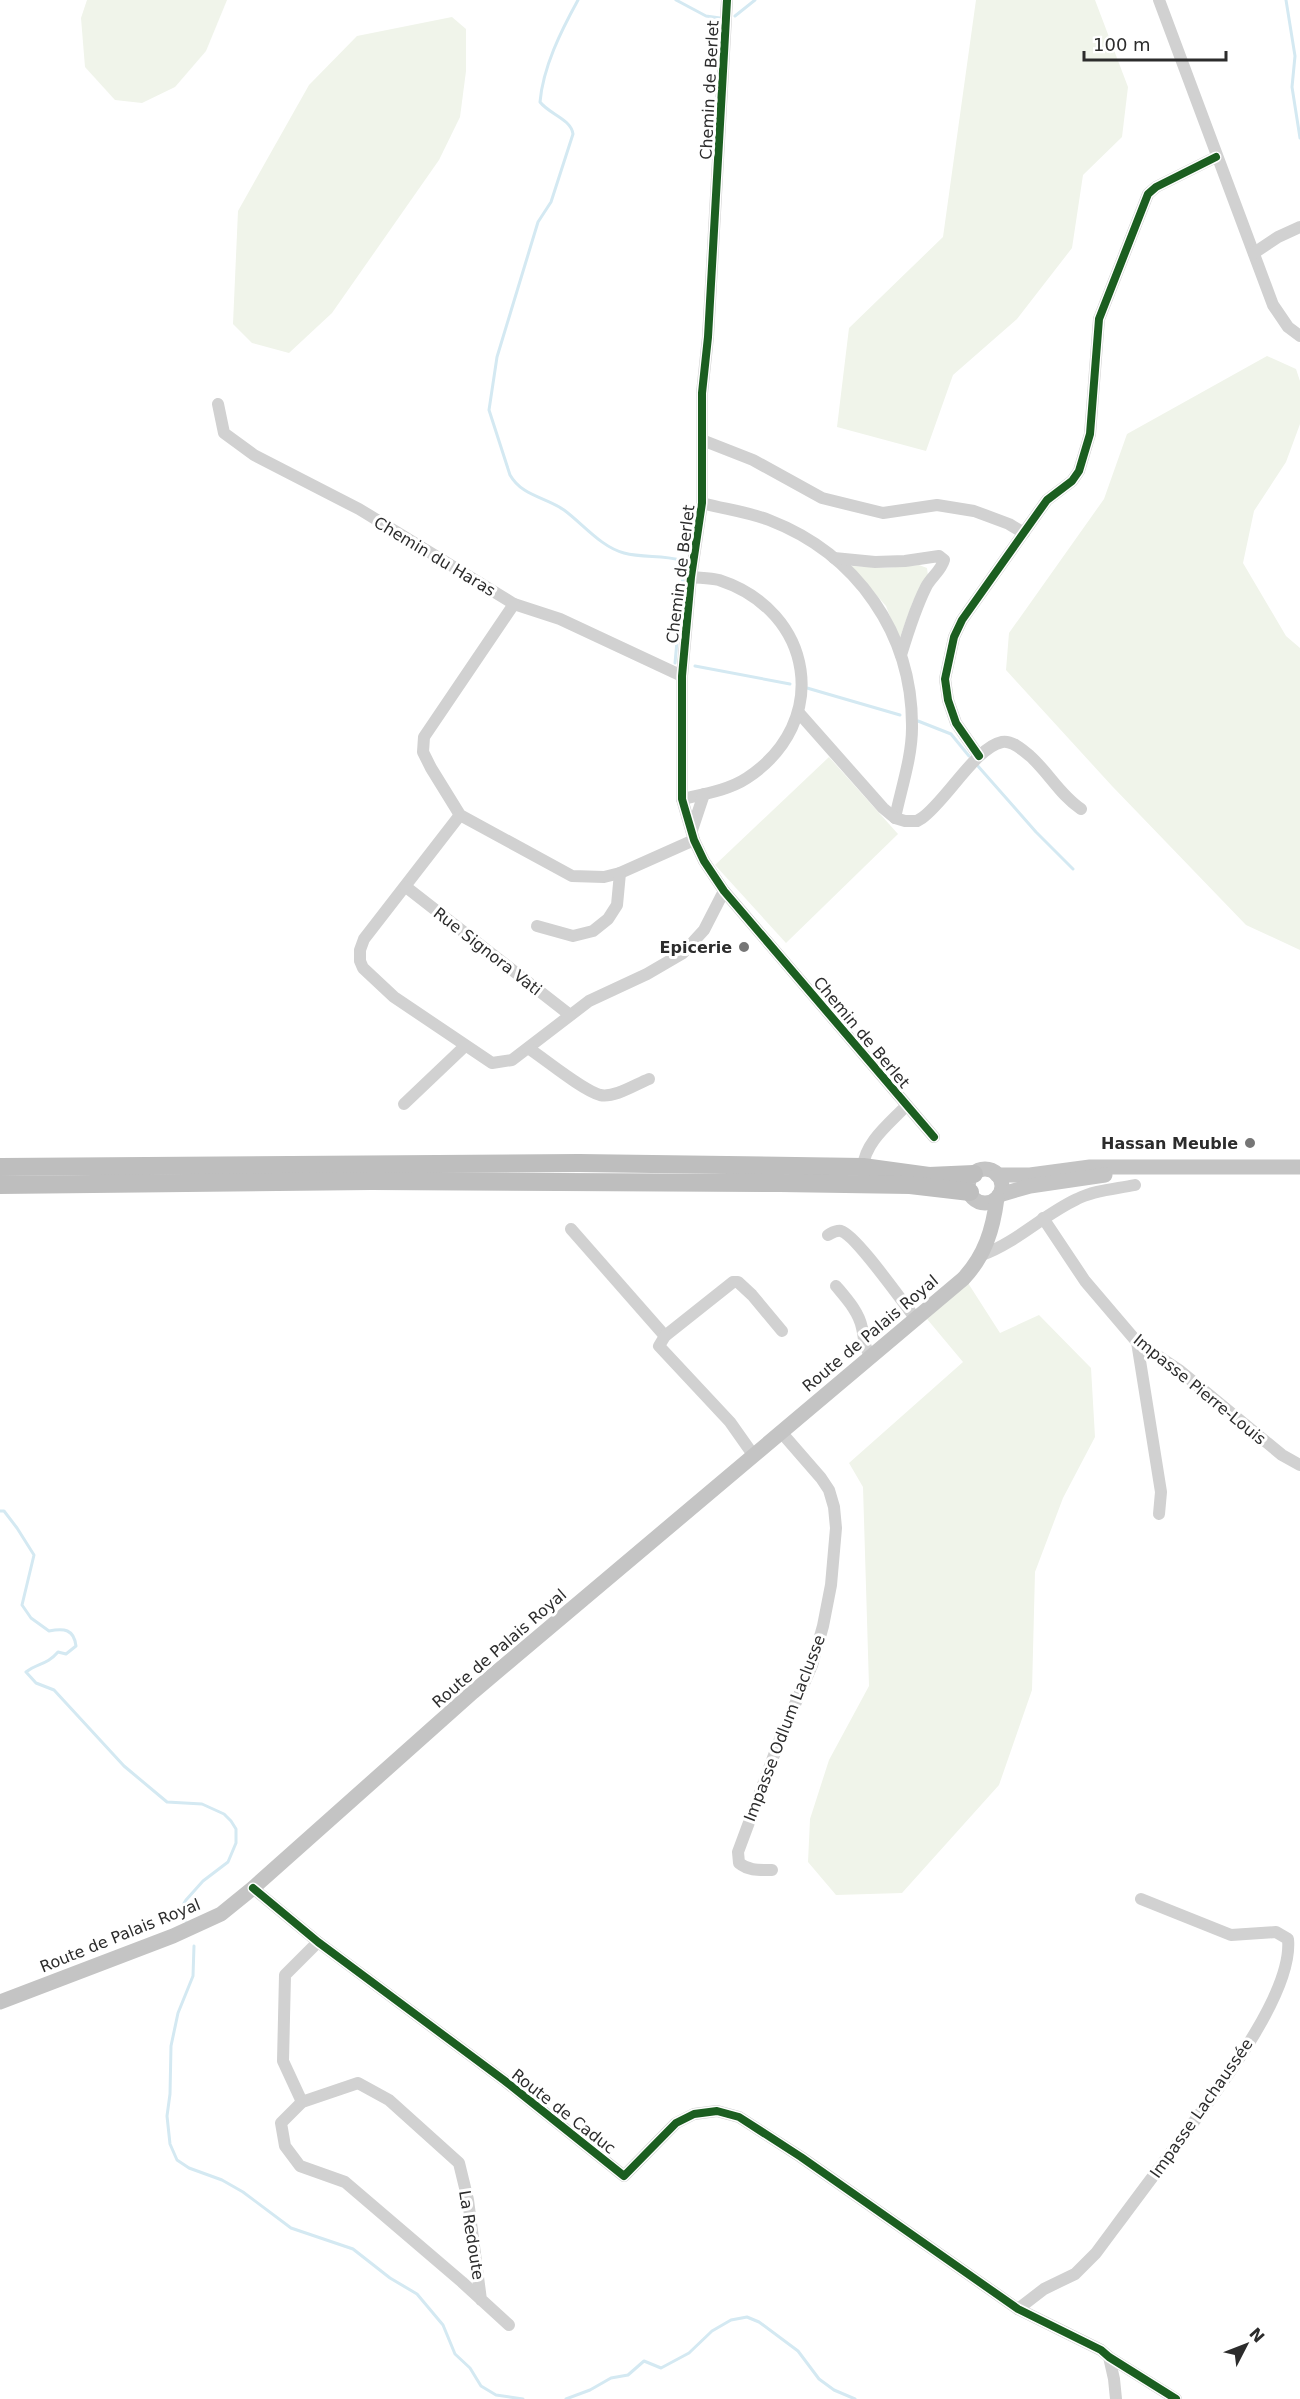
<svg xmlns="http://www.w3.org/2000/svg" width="1300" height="2399" viewBox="0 0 1300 2399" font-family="'DejaVu Sans',sans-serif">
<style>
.green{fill:#f0f4ea}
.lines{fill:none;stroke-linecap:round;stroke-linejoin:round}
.stream{stroke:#d4e9f2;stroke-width:3}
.minor{stroke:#d1d1d1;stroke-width:12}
.major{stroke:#c4c4c4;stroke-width:15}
.highway{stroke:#bebebe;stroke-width:18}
.cycleway-casing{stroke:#fff;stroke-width:11}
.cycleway{stroke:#1b5e20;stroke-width:8}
.poi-dot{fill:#767676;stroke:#fff;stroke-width:2}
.labels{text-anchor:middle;stroke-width:6;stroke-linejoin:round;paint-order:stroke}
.street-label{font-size:16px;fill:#2c2c2c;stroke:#fff}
.poi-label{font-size:16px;font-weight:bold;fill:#2c2c2c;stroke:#fff;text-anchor:end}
</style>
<rect width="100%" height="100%" fill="#fff"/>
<g class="green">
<polygon points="87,0 227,0 206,51 175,87 142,103 115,100 85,67 81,18"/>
<polygon points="976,0 1095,0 1128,87 1122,137 1083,175 1072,248 1017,319 953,375 926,451 837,427 849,328 943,237"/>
<polygon points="452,17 466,29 466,71 460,117 439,160 332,313 289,353 252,343 233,324 238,211 309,85 357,36"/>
<polygon points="1267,356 1296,369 1300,381 1300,424 1286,462 1254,511 1243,563 1286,636 1300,648 1300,950 1246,925 1112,786 1006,670 1009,633 1104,499 1127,434"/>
<polygon points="919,565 927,568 928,576 913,601 899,640 886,606 851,566 885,568"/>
<polygon points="829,757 898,834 786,943 715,865"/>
<polygon points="968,1283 1000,1333 1039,1315 1091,1368 1095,1437 1063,1498 1035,1572 1032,1690 999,1785 902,1893 836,1895 808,1862 810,1819 829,1760 869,1686 863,1487 849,1463 963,1362 927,1319"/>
</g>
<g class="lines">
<g class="stream">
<path d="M 578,0 C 561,31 543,67 540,102 C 549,114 571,119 573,134 L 551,202 L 538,222 L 497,357 L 489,410 L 510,475 C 522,496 545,497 564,510 C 583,524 601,547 624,553 C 643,558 662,555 680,560 L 684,565 L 675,663"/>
<polyline points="676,0 706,16 720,18"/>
<polyline points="1286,0 1295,56 1292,87 1300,138"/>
<polyline points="735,16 755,0"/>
<polyline points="695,666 790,684"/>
<polyline points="807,688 900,715"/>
<polyline points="918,721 951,734 969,756"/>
<polyline points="977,765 1036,832 1073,869"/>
<path d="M 0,1511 L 4,1511 L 17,1528 L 34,1555 L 22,1605 L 31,1618 L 49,1631 C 64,1628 74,1629 76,1646 L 66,1654 L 58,1652 C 47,1665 37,1663 26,1672 L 36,1683 L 54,1690 L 124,1766 L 167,1802 L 202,1804 L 224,1814 L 231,1821 L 236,1829 L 236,1843 L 228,1862 L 203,1881 L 186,1900 L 180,1910 L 185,1921"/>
<polyline points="194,1946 193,1976 178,2013 171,2046 170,2094 167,2116 170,2144 177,2160 189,2168 222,2180 243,2192 291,2228 353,2249 390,2278 417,2294 443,2325 455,2354 470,2368 481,2386 496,2395 523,2399"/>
<polyline points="566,2399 590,2390 611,2378 628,2375 644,2361 661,2368 689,2353 712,2331 731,2320 747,2317 759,2322 798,2351 819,2379 834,2390 855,2399"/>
</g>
<g class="minor">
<polyline points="727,0 708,337 702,393 702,503 691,577 682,676 682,799 694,840 704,861 724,891 934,1137"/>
<polyline points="1159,0 1273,305 1288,327 1300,336"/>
<polyline points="1254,253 1278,237 1300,227"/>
<polyline points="218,404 224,433 254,455 359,509 514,604 560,619 682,676"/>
<polyline points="702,440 753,460 822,498 883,513 937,505 974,511 1009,524 1024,533"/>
<path d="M 702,503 C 724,509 748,512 769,520 C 857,554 913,634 912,728 C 912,757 901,789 895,818"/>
<path d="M 834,558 L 875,562 L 905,561 L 939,556 L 944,560 C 941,571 931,577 926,587 C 915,609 908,632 901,655"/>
<polyline points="514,604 424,737 423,752 431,768 460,815 572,876 604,877 620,873 694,840"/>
<path d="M 799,713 L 883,808 L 895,818 L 905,821 L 917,821 L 922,818 C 946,801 976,747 1002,742 C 1012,740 1023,750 1030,756 C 1049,773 1060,795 1081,809"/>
<polyline points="979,756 956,723 948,700 945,679 954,637 962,620 1037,514 1047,500 1072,481 1079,471 1090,434 1099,319 1148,194 1156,187 1216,157"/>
<path d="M 682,799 C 704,794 729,790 747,778 C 832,722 814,611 719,580 C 710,578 700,578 691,577"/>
<polyline points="460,815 364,939 360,950 360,961 363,968 394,997 492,1063 512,1060 589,1001 647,974 683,953 704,930 724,891"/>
<polyline points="692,830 704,794"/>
<polyline points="406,887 570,1015"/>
<polyline points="537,926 573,936 593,931 608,919 617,905 620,873"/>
<path d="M 528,1048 C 545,1059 582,1090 600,1095 C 615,1098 636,1084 649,1079"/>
<polyline points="404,1104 465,1046"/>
<path d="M 863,1167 C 865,1142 889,1124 906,1106"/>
<polyline points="1043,1218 1085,1281 1137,1342 1179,1370 1282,1455 1300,1465"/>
<polyline points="571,1229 665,1336"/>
<path d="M 828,1235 C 832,1233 836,1230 841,1231 C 856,1235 903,1303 916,1319"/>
<path d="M 982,1255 C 1017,1242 1043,1215 1077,1199 C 1095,1190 1116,1189 1135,1185"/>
<path d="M 836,1286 C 846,1298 859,1312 862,1328 C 865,1340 863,1346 871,1356"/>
<polyline points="1137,1342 1161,1492 1159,1514"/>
<polyline points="754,1456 730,1422 659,1346 665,1336 733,1282 738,1282 752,1295 782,1331"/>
<path d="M 772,1870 C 759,1870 749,1871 739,1863 L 738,1852 L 780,1739 L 812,1665 L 823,1626 L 831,1585 L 836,1528 L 834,1507 L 829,1490 L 821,1478 L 781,1432"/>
<polyline points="253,1888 318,1942 505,2081 624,2176 676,2123 694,2114 717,2111 739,2117 801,2157 1018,2309 1101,2350 1109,2357 1176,2399"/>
<polyline points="302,2102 283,2061 285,1975 318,1942"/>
<polyline points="481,2300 468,2200 459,2163 389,2100 358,2083 302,2102 281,2123 285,2146 300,2166 345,2182 462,2282 509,2325"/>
<path d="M 1018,2309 L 1044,2289 L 1075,2274 L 1096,2253 C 1122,2218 1147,2184 1173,2150 C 1206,2104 1294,1997 1288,1939 L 1276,1932 L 1231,1935 L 1141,1899"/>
<polyline points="1109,2357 1114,2379 1116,2399"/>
</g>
<g class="major">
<circle cx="985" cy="1186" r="17"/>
<polyline points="997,1175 1030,1175 1090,1167 1300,1167"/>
<polyline points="999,1195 1030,1186 1105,1175"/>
<path d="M 0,2002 L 173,1936 L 221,1914 L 253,1888 L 473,1692 L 963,1279 C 985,1256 993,1229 997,1198"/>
</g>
<g class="highway">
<polyline points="0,1167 579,1163 863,1167 929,1176 974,1174"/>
<polyline points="0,1185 371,1181 780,1183 910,1185 970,1192"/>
</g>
<g class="cycleway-casing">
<g id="cycleway">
<polyline points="727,0 708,337 702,393 702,503 691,577 682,676 682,799 694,840 704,861 724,891 934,1137"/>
<polyline points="979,756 956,723 948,700 945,679 954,637 962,620 1037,514 1047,500 1072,481 1079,471 1090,434 1099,319 1148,194 1156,187 1216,157"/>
<polyline points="253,1888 318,1942 505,2081 624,2176 676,2123 694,2114 717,2111 739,2117 801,2157 1018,2309 1101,2350 1109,2357 1176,2399"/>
</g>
</g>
<use href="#cycleway" class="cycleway"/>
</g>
<g class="poi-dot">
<circle cx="744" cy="947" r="6"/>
<circle cx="1250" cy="1143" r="6"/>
</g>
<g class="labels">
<g class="street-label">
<text transform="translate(709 90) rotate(-87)" y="6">Chemin de Berlet</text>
<text transform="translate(435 556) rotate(31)" y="6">Chemin du Haras</text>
<text transform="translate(680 574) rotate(-83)" y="6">Chemin de Berlet</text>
<text transform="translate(488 951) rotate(38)" y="6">Rue Signora Vati</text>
<text transform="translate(862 1032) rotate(50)" y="6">Chemin de Berlet</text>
<text transform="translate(870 1333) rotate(-40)" y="6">Route de Palais Royal</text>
<text transform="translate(1200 1389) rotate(39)" y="6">Impasse Pierre-Louis</text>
<text transform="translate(499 1648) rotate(-41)" y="6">Route de Palais Royal</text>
<text transform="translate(784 1728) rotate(-69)" y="6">Impasse Odlum Laclusse</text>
<text transform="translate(120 1935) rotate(-22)" y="6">Route de Palais Royal</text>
<text transform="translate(1201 2108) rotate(-55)" y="6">Impasse Lachaussée</text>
<text transform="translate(564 2111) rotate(38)" y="6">Route de Caduc</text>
<text transform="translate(472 2235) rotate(81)" y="6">La Redoute</text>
</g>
<g class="poi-label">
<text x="732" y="953">Epicerie</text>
<text x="1238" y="1149">Hassan Meuble</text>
</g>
</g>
<g transform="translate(1246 2345) rotate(48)" stroke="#ffffff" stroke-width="4.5" paint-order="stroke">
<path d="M0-4.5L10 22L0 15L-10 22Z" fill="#2c2c2c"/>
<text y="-9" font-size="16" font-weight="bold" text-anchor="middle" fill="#2c2c2c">N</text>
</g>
<path d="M1084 51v9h142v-9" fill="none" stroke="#2c2c2c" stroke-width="3"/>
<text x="1093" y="51" font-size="18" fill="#2c2c2c" stroke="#ffffff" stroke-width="4.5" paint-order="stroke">100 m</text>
</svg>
